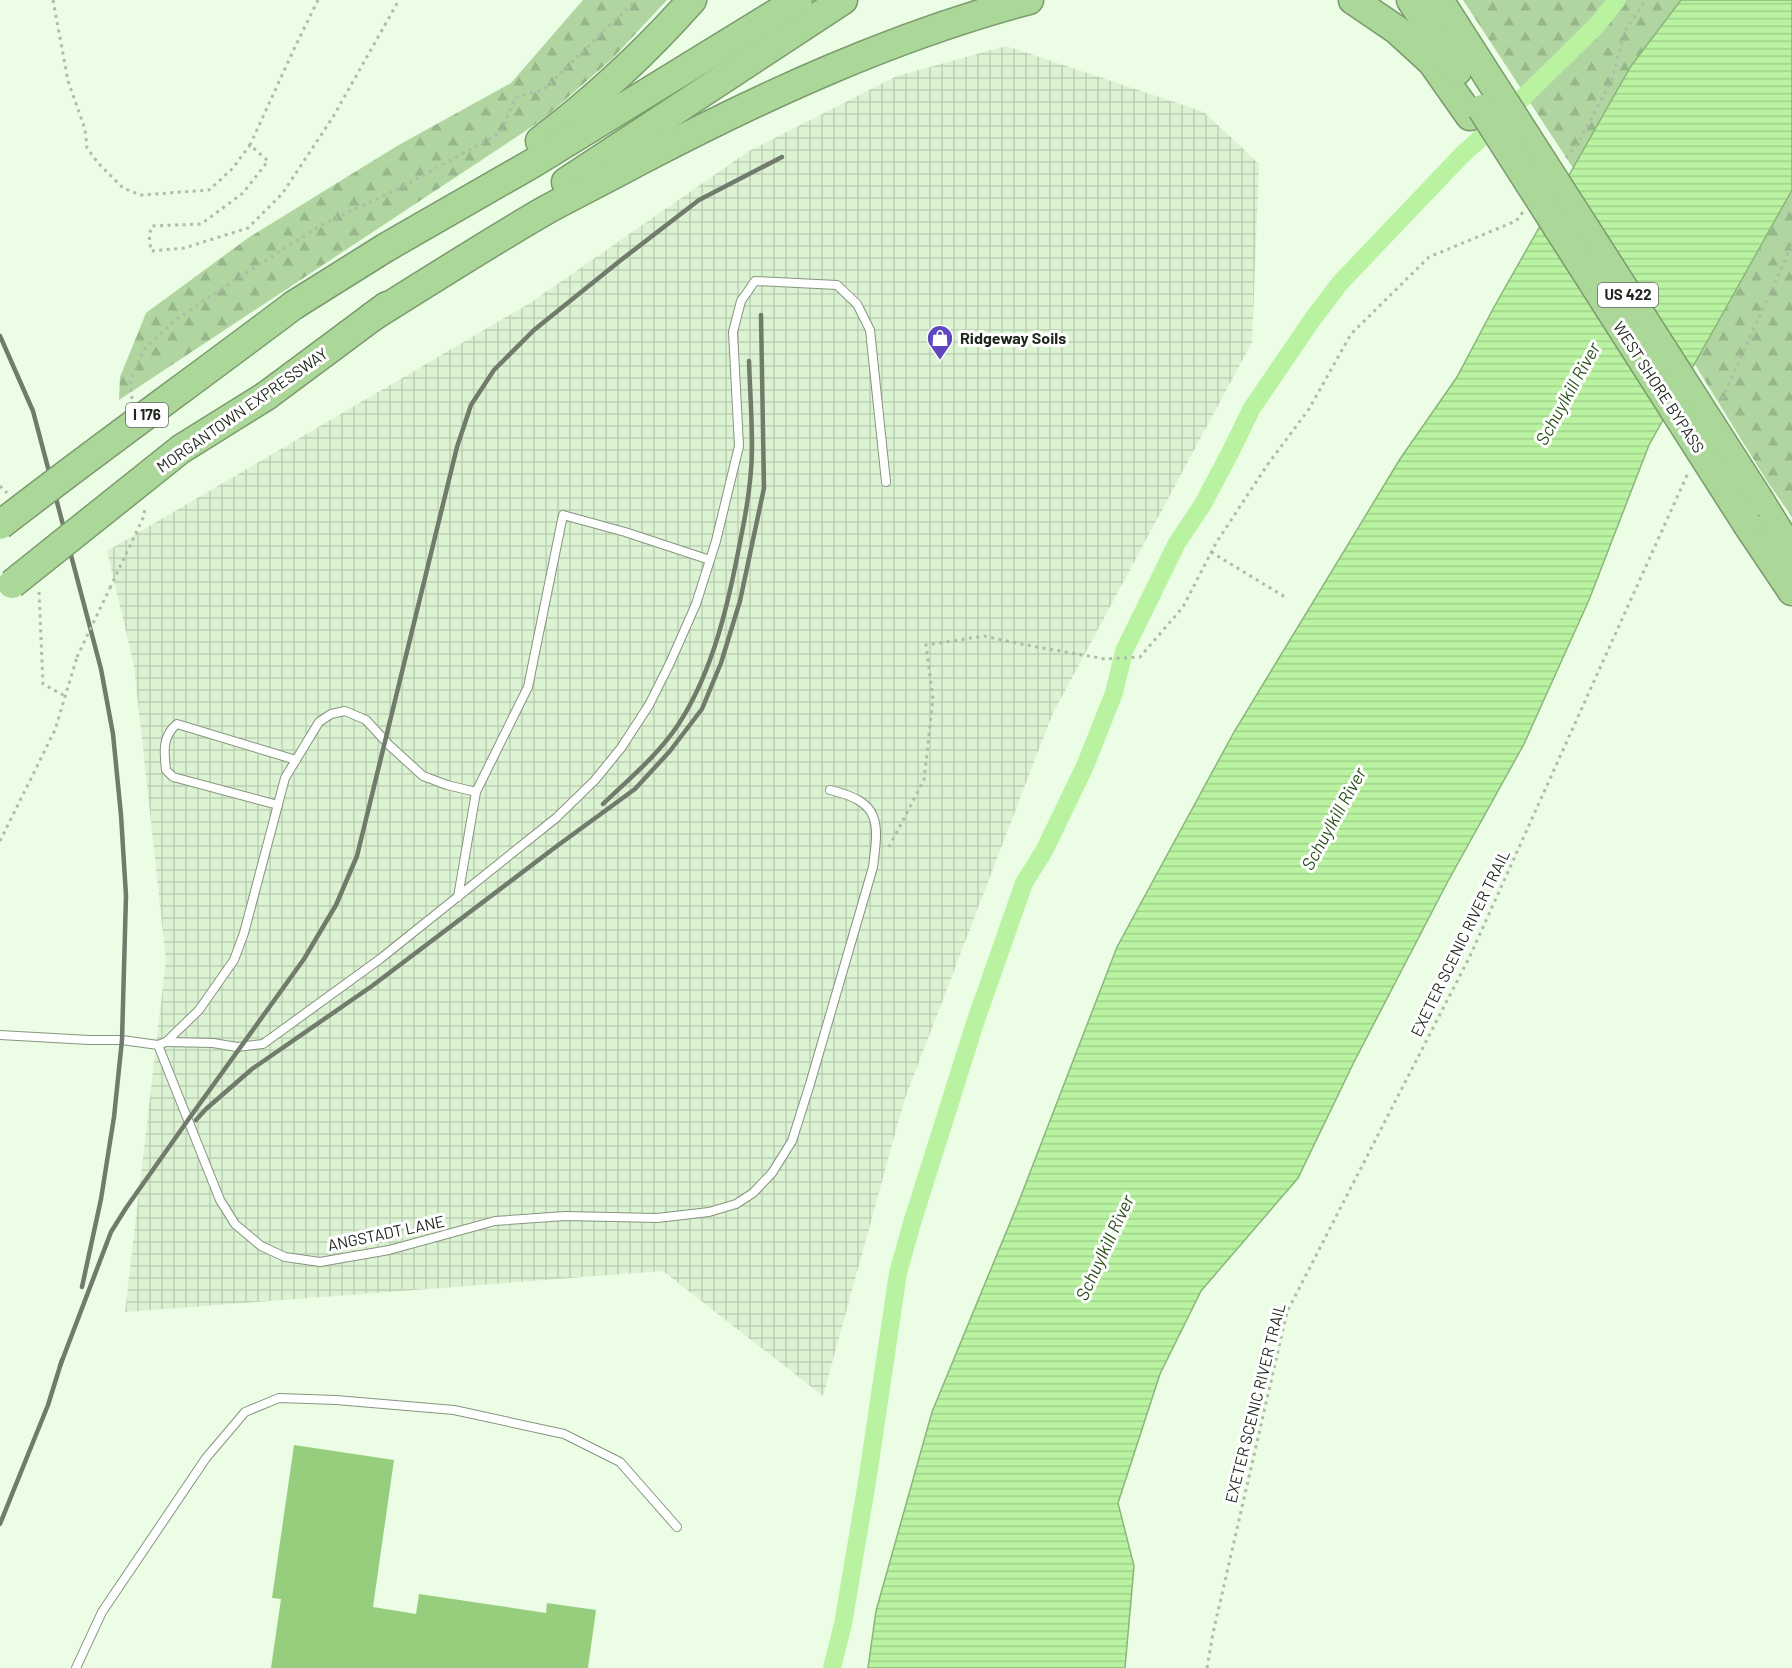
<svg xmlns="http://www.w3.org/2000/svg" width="1792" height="1668" viewBox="0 0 1792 1668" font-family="Barlow,sans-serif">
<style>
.industrial{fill:url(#industrial-grid)}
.forest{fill:url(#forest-firs)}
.water{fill:url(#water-rules);stroke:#8bb67a;stroke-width:1.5}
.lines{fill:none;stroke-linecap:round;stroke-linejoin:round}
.canal{stroke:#b9f3a1;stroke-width:18}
.building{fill:#96ce7e}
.service-casing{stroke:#85957e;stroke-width:10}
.motorway-casing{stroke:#7a9a6d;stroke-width:31}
.path{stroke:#aebca8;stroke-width:3;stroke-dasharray:3 4.5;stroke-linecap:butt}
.service{stroke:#fff;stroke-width:8}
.motorway{stroke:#abd898;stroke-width:28}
.rail{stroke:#707b6c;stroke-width:4.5}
.motorway-bridge-casing{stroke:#7a9a6d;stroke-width:31;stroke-linecap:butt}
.path-bridge{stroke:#aebca8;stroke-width:3;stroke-dasharray:3 4.5;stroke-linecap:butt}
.motorway-bridge{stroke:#abd898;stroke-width:28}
.labels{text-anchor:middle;stroke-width:6;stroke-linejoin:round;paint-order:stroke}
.shield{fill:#fff;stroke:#636862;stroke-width:1.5}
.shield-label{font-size:15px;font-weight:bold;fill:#20271e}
.poi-label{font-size:16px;font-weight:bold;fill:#20271e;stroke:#fff;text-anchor:start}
.street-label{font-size:16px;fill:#20271e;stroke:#fff}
.water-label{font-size:18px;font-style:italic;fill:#2d511b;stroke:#fff}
</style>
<defs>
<pattern id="industrial-grid" width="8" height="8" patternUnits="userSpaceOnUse" patternTransform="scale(1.5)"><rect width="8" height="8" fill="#dcf3d3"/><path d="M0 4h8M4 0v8" fill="none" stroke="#bcd0b5"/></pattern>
<pattern id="forest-firs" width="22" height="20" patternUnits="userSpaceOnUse" patternTransform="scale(1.5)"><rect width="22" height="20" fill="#b0d5a1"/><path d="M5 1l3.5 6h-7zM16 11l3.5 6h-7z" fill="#97b78a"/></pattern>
<pattern id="water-rules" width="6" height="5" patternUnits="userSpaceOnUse" patternTransform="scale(1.5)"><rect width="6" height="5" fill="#b9f3a1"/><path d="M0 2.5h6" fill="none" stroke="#9fd08a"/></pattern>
</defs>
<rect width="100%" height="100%" fill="#ebfde4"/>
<polygon class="industrial" points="1006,46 1204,112 1259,164 1252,342 1052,715 904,1101 823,1396 663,1271 125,1312 166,960 134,666 107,551 530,303 749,151 897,76"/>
<g class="forest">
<polygon points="583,0 667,0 613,58 542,120 119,400 120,377 146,313 248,238 397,146 511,83"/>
<polygon points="1463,0 1681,0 1631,66 1573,168"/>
<polygon points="1792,190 1792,517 1767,481 1694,363"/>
</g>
<polygon class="water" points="1681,0 1792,0 1792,190 1649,445 1589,600 1524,744 1447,883 1354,1062 1298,1178 1201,1291 1160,1374 1118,1503 1134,1566 1125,1668 868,1668 876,1611 932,1412 1019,1201 1117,947 1234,732 1400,459 1457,377 1494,307 1631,66"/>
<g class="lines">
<polyline class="canal" points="832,1668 843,1624 867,1482 898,1273 912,1223 975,1023 1024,883 1044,851 1085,766 1114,693 1124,651 1177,543 1203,504 1232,449 1252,408 1312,320 1340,283 1461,156 1498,122 1596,26 1617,0"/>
</g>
<polygon class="building" points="294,1445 394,1460 373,1607 416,1614 419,1594 546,1613 547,1603 596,1610 588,1668 271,1668 281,1599 272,1598"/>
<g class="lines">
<g class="service-casing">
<g id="service">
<path d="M 278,805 L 173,777 L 166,770 C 164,752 162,736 177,724 L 296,760"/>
<polyline points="458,897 476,792 528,687 563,515 625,532 710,560"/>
<polyline points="0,1035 89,1040 122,1040 158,1045 166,1042 199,1010 234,960 244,933 285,778 319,722 331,714 345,711 366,720 389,745 423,776 447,785 476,792"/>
<polyline points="166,1042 213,1043 237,1047 263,1044 380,959 556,818 595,780 621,748 649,705 670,663 696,604 716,541 739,446 733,332 741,301 755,281 837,285 857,304 870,330 886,482"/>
<path d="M 158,1045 L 220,1200 L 235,1224 L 261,1246 L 285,1257 L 320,1262 L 389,1250 L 495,1221 L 565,1216 L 657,1218 L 709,1212 L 736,1204 L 753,1193 L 772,1173 L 792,1141 L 810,1084 L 873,867 C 879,821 881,802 830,790"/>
<polyline points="76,1668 102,1612 206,1458 245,1412 279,1398 336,1400 454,1410 564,1434 620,1462 677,1527"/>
</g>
</g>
<g class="motorway-casing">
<g id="motorway">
<polyline points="1353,0 1397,30 1432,62 1470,116"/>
<polyline points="1411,0 1457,71"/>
<polyline points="1439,0 1496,89"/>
<path d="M 540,141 C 595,99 646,52 692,0"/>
<polyline points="566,182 843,0"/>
<polyline points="294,305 385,248 533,163 798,0"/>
<path d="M 372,317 C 430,281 487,244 546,210 C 577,193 608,178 639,161 C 763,96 893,36 1029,0"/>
<polyline points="266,396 387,306"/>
<polyline points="1760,501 1792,553"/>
<polyline points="1747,524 1792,591"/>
</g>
</g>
<g class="path">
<polyline points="53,0 68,81 85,129 87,148 98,163 123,188 141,195 209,190 232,169 250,145"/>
<polyline points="318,0 294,49 250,145 268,161 243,193 201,224 152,226 149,235 151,251 184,248 248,228 282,194 333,117 399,0"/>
<polyline points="1566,158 1578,143 1612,80 1624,32 1646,0"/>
<polyline points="132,399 130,381 144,349 177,319 238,278 323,224 400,188 500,133 516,97 543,90 636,0"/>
<polyline points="1722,399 1792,245"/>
<polyline points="0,486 7,493"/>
<polyline points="1211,552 1285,597"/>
<polyline points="110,588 144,516 145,507"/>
<polyline points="39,592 43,684 65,696"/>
<polyline points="0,841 55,730 77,657"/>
<polyline points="889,847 924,780 933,699 926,645 984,636 1026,645 1105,659 1140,657 1183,607 1216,543 1268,464 1309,409 1351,334 1429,257 1516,221 1523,212"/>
<polyline points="1207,1668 1213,1633 1287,1312 1470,956 1688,473"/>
</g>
<use href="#service" class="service"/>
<use href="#motorway" class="motorway"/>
<g class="rail">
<polyline points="0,336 33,411 101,669 113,734 121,815 126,896 122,1040 114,1117 101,1199 82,1287"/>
<path d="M 603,804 C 629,779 657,756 678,725 C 714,670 729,601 741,537 C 747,508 752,477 752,447 C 752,418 750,390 749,361"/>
<polyline points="196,1120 206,1109 252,1069 372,986 557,846 635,789 670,751 702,709 721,663 740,601 764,488 761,315"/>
<polyline points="60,1366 111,1232 126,1208 188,1120 304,959 336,905 357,856 457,447 471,405 494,370 534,330 621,260 699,200 782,157"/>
<polyline points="0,1524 48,1405 62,1360"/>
</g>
<g class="motorway-bridge-casing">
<g id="motorway-bridge">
<polyline points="1496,89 1760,501"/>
<polyline points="1482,109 1747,524"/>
<path d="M 0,525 C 97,450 196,379 294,305"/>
<polyline points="12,584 181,449 266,396"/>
</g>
</g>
<polyline class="path-bridge" points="77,657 110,588"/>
<use href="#motorway-bridge" class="motorway-bridge"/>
</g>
<defs>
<g id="shop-pin" transform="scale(1.35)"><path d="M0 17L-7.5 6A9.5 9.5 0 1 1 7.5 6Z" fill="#5e47bf" stroke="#fff"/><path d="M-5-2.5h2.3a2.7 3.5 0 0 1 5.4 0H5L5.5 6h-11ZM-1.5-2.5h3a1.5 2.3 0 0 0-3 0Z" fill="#fff"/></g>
</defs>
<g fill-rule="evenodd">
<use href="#shop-pin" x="940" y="338"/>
</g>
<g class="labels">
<g class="shield">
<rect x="1598" y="283" width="60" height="24" rx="4.5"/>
<rect x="126" y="403" width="42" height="24" rx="4.5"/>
</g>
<g class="shield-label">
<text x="1628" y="300">US 422</text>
<text x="147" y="420">I 176</text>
</g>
<g class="poi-label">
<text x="960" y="344">Ridgeway Soils</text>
</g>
<g class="street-label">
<text transform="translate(1659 387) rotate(57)" y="6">WEST SHORE BYPASS</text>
<text transform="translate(242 410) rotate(-35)" y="6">MORGANTOWN EXPRESSWAY</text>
<text transform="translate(1460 943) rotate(-64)" y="6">EXETER SCENIC RIVER TRAIL</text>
<text transform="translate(386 1233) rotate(-12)" y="6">ANGSTADT LANE</text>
<text transform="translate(1255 1403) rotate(-76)" y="6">EXETER SCENIC RIVER TRAIL</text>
</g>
<g class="water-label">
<text transform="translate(1568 394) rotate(-61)" y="6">Schuylkill River</text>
<text transform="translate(1334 819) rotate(-61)" y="6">Schuylkill River</text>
<text transform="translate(1105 1248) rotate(-65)" y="6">Schuylkill River</text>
</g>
</g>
</svg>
